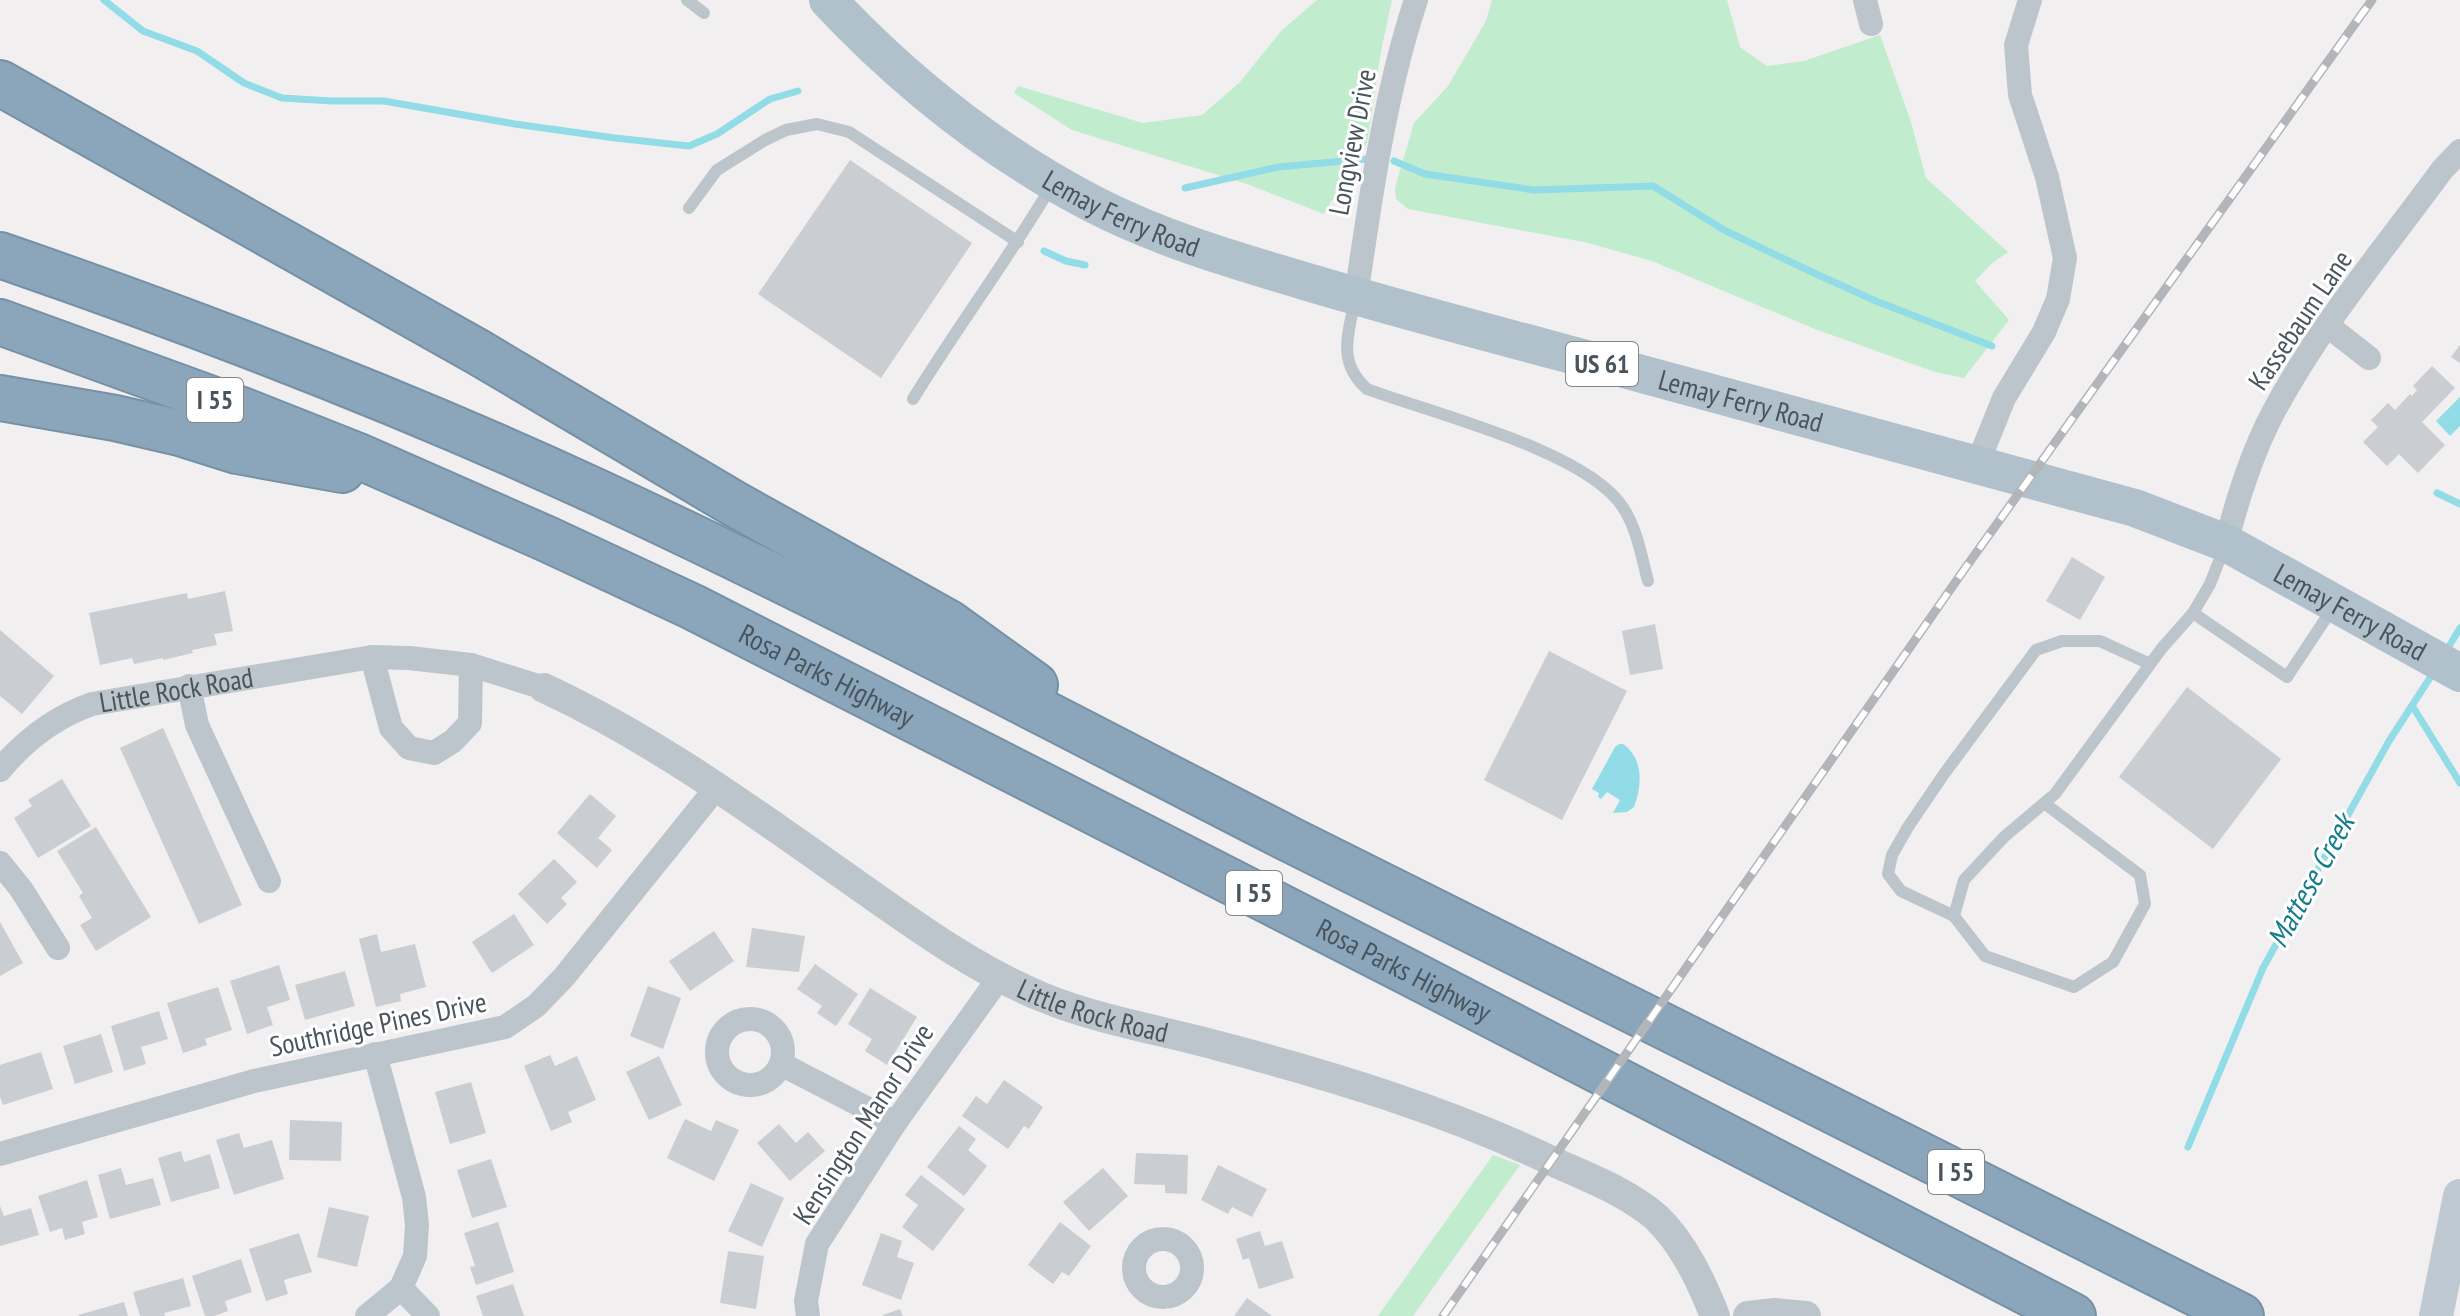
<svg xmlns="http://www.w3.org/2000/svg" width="2460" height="1316" viewBox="0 0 2460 1316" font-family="'PT Sans Narrow',sans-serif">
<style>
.green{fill:#c1ecce}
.water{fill:#91dce6}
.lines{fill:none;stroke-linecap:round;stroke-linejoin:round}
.stream{stroke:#91dce6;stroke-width:7}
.building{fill:#cacdd2}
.motorway-casing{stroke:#7691a6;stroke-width:48}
.service{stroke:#bcc5cb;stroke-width:12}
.minor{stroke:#bcc5cb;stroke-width:24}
.tertiary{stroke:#bcc5cb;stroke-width:30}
.secondary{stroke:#bec9d2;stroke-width:34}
.primary{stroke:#b1c1cc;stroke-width:38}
.motorway{stroke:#8ba6bb;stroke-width:44}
.rail-casing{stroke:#b2b5b9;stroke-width:9}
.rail{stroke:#fff;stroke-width:6;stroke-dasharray:18;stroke-linecap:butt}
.labels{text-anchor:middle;stroke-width:6;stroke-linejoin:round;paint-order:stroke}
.shield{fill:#fff;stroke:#80878d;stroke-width:2}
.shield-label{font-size:26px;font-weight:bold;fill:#49545c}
.street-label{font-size:28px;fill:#49545c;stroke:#fff}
.water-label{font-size:30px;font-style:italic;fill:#157d8b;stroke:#fff}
</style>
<rect width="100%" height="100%" fill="#f2eff0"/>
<g class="green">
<polygon points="1317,0 1392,0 1381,51 1367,143 1324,214 1247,184 1072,130 1014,93 1018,86 1143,123 1202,115 1240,82 1281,31"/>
<polygon points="1492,0 1727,0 1740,47 1767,66 1804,61 1880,35 1911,122 1926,178 2008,252 1991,264 1975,281 2009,320 1964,378 1935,372 1815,329 1652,261 1584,242 1408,209 1396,199 1395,188 1414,123 1448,86 1486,21"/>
<polygon points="1493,1155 1520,1165 1413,1316 1378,1316"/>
</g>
<g class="water">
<polygon points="2460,397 2460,426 2450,436 2436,421"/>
<path d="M 1619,744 L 1623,744 C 1644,759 1642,785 1634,807 L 1627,812 L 1613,813 L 1620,800 L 1607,792 L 1601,799 L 1598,797 L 1599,793 L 1592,789 L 1615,747 Z"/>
</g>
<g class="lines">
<g class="stream">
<polyline points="104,0 143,31 197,51 244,83 282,98 332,101 384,101 515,124 615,138 689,146 717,134 770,99 798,91"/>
<polyline points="1394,161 1425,174 1534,190 1653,186 1724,230 1816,274 1876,301 1992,346"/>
<polyline points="1185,188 1278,167 1366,159"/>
<polyline points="1044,251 1066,261 1085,265"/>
<polyline points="2437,493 2460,504"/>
<polyline points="2445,653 2460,628"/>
<polyline points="2413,707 2460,783"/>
<polyline points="2188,1147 2263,968 2389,741 2435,670"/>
</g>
</g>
<g class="building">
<polygon points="850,160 972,243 881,378 758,294"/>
<polygon points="2460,345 2460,363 2451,357"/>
<polygon points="2432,366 2455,388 2422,422 2445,445 2418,473 2399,454 2387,466 2363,442 2378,427 2371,420 2388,403 2395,410 2410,394 2412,396 2417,390 2413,386"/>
<polygon points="2072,557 2105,577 2080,620 2046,601"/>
<polygon points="225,591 233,631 214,634 217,645 192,650 193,653 163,660 163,658 134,664 132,658 100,665 89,613 187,593 188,599"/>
<polygon points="1655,624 1663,669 1630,675 1622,631"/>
<polygon points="0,630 54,676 22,714 0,696"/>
<polygon points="1549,651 1627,691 1562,820 1484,780"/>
<polygon points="2187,687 2281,759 2213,849 2119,777"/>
<polygon points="163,728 242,905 199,924 120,748"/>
<polygon points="62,779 91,826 38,858 14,818 32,806 28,800"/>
<polygon points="590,794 616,816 598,838 612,850 597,868 557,833"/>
<polygon points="96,827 151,917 96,951 80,925 92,918 79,896 83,893 57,851"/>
<polygon points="554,859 577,882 561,898 567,904 547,924 518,894"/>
<polygon points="514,914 534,945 492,973 472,942"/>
<polygon points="0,922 23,963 0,976"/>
<polygon points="752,928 805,936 799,972 746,967"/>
<polygon points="714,931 734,961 690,991 669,961"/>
<polygon points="377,934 381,952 415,944 426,987 400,994 401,1001 376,1007 359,939"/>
<polygon points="815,964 858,994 836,1026 817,1013 822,1006 797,989"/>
<polygon points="279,965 290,1000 267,1007 273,1025 247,1034 230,981"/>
<polygon points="345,971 355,1006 305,1020 295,985"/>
<polygon points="648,986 681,998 663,1049 630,1036"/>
<polygon points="218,987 232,1030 205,1039 207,1045 183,1053 167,1003"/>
<polygon points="870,988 917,1017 887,1065 865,1051 872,1039 848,1024"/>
<polygon points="159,1011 168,1039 141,1047 146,1064 124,1071 111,1026"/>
<polygon points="101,1034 113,1072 75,1084 63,1046"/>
<polygon points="41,1052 53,1089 3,1105 0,1097 0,1065"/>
<polygon points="550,1055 555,1066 577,1056 596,1100 568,1112 572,1122 551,1131 524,1066"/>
<polygon points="659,1056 682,1105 649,1120 626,1072"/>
<polygon points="1004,1080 1043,1107 1029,1129 1024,1126 1008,1149 962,1116 976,1096 987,1104"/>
<polygon points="471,1082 486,1133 450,1144 435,1092"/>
<polygon points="685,1119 711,1131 716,1120 739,1130 714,1181 667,1158"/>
<polygon points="290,1120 342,1122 341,1161 289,1160"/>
<polygon points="779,1124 796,1143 808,1132 825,1151 790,1181 757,1143"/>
<polygon points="959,1126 976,1139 968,1150 987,1166 964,1196 927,1167"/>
<polygon points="239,1133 244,1148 272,1140 284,1179 234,1195 216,1140"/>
<polygon points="181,1151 184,1162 210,1154 220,1188 171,1202 158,1158"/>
<polygon points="1136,1153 1188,1155 1187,1194 1165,1193 1165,1185 1134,1184"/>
<polygon points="491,1159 507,1207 472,1218 457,1170"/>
<polygon points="1218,1165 1267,1189 1252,1217 1232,1207 1228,1214 1201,1200"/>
<polygon points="121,1168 126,1185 153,1178 161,1205 110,1219 98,1175"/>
<polygon points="1103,1168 1128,1196 1089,1231 1063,1202"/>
<polygon points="921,1175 965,1209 933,1251 902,1227 918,1205 905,1195"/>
<polygon points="87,1180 98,1217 82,1222 85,1234 65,1240 62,1228 50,1232 38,1196"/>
<polygon points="751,1183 784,1198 762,1247 728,1231"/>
<polygon points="0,1206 4,1216 31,1208 39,1235 0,1246"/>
<polygon points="329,1207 369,1216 357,1267 317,1257"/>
<polygon points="498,1222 514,1272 476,1285 470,1267 475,1266 464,1233"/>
<polygon points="1060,1222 1091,1246 1069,1276 1062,1272 1053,1284 1028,1265"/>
<polygon points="1260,1231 1265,1246 1282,1241 1294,1278 1259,1289 1249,1258 1243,1260 1236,1239"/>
<polygon points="299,1233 312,1272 284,1280 288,1294 266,1301 249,1249"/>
<polygon points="881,1233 902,1241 897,1257 914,1263 901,1300 862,1285"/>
<polygon points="728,1251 764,1256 756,1309 720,1303"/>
<polygon points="241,1259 252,1292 225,1301 228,1311 214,1316 205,1316 192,1276"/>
<polygon points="183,1278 191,1306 164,1313 165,1316 140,1316 133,1292"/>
<polygon points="513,1284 524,1316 483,1316 476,1296"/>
<polygon points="1247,1298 1272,1316 1234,1316"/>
<polygon points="124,1302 128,1316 79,1316 78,1315"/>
<polygon points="900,1309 903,1316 883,1316 883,1315"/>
</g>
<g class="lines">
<g class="motorway-casing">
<g id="motorway">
<polyline points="0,83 478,352 733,503 949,623 1035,685"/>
<path d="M 0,255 C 200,324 398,400 591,489 C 829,599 1060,722 1293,841 C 1609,1001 1926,1155 2241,1316"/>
<path id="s4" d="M 0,322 L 242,410 L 356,455 L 547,539 L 693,607 L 1406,971 L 2073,1316"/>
<polyline points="0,398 115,418 180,433 237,451 342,470"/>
</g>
</g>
<g class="service">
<polyline points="687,0 704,13"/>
<polyline points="689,208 717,170 765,140 786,130 817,124 849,132 1018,242"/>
<path d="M 1355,300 C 1348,335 1337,362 1367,389 C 1431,413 1584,450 1622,506 C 1637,528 1641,555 1648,581"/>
<path d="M 913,399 C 958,326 1009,258 1052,185"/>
<polyline points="2225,546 2210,584 2193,613 2287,677 2334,606"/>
<polyline points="2044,803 2140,875 2145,904 2113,962 2074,987 1985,956 1954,916 1964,880 2004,837 2055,794 2162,648 2193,613"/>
<polyline points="1954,916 1901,891 1888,874 1892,855 1908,827 1944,774 2036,650 2062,641 2100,641 2150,664"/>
</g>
<g class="minor">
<polyline points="1865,0 1871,24"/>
<path d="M 1356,297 C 1370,200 1385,93 1416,0"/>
<polyline points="2328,326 2369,358"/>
<polyline points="1977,465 2004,398 2044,332 2058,299 2065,258 2047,177 2020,95 2016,45 2030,0"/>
<path d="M 2226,543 C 2238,498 2252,452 2274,411 C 2320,325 2385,248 2442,170 L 2460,151"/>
<polyline points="372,657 391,728 409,748 434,753 453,741 470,723 471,665"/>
<polyline points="189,686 197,725 269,881"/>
<path id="s1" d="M 0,770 C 25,740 55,717 92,704 L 372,657 L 409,658 L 471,665 L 544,688"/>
<polyline points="0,863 21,889 58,948"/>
<circle cx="750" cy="1052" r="33"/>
<polyline points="781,1064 895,1123"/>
<polyline points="0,1154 254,1081 505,1027 536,1006 564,977 717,787"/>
<circle cx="1163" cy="1268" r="29"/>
<polyline points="401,1288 428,1316"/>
<polyline points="367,1316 401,1288 415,1256 417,1225 414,1197 375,1054"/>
<polyline points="808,1316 806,1301 817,1244 895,1123 999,978"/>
</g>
<g class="tertiary">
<path id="s2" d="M 544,688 C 656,740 755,813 856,884 C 915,925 974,969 1042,997 C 1098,1020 1161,1030 1219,1046 C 1333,1076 1448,1111 1554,1162 C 1589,1178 1627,1192 1656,1217 C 1684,1244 1701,1281 1715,1316"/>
<polyline points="1748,1316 1775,1313 1806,1316"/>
</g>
<polyline class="secondary" points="2436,1316 2460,1196"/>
<path class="primary" id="s3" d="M 828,0 C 905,82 993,152 1093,204 C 1159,238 1230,259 1301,280 C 1394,308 1489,333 1583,358 C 1767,408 1951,458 2135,508 L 2226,543 L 2460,673"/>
<use href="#motorway" class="motorway"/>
<g class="rail-casing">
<polyline id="rail" points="1443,1316 1966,567 2372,0"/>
</g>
<use href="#rail" class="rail"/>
</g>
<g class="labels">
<g class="shield">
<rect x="1566" y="342" width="72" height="44" rx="6"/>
<rect x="187" y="378" width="56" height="44" rx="6"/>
<rect x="1226" y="871" width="56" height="44" rx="6"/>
<rect x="1928" y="1150" width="56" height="44" rx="6"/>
</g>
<g class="shield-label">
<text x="1602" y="373">US 61</text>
<text x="215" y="409">I 55</text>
<text x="1254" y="902">I 55</text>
<text x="1956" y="1181">I 55</text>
</g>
<g class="street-label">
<text transform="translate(1352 142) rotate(-79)" y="10">Longview Drive</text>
<text dy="10" stroke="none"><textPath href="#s3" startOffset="366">Lemay Ferry Road</textPath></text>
<text transform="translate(2300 320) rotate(-56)" y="10">Kassebaum Lane</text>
<text dy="10" stroke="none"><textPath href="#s3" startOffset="1014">Lemay Ferry Road</textPath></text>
<text dy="10" stroke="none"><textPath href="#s3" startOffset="1662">Lemay Ferry Road</textPath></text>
<text dy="10" stroke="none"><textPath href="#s4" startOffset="900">Rosa Parks Highway</textPath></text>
<text dy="10" stroke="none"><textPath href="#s1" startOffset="200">Little Rock Road</textPath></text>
<text dy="10" stroke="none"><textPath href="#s4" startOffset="1548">Rosa Parks Highway</textPath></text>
<text dy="10" stroke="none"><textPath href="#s2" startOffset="640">Little Rock Road</textPath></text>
<text transform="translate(378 1024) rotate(-12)" y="10">Southridge Pines Drive</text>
<text transform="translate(863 1124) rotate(-57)" y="10">Kensington Manor Drive</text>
</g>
<g class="water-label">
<text transform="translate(2311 881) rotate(-61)" y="10">Mattese Creek</text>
</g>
</g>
</svg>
